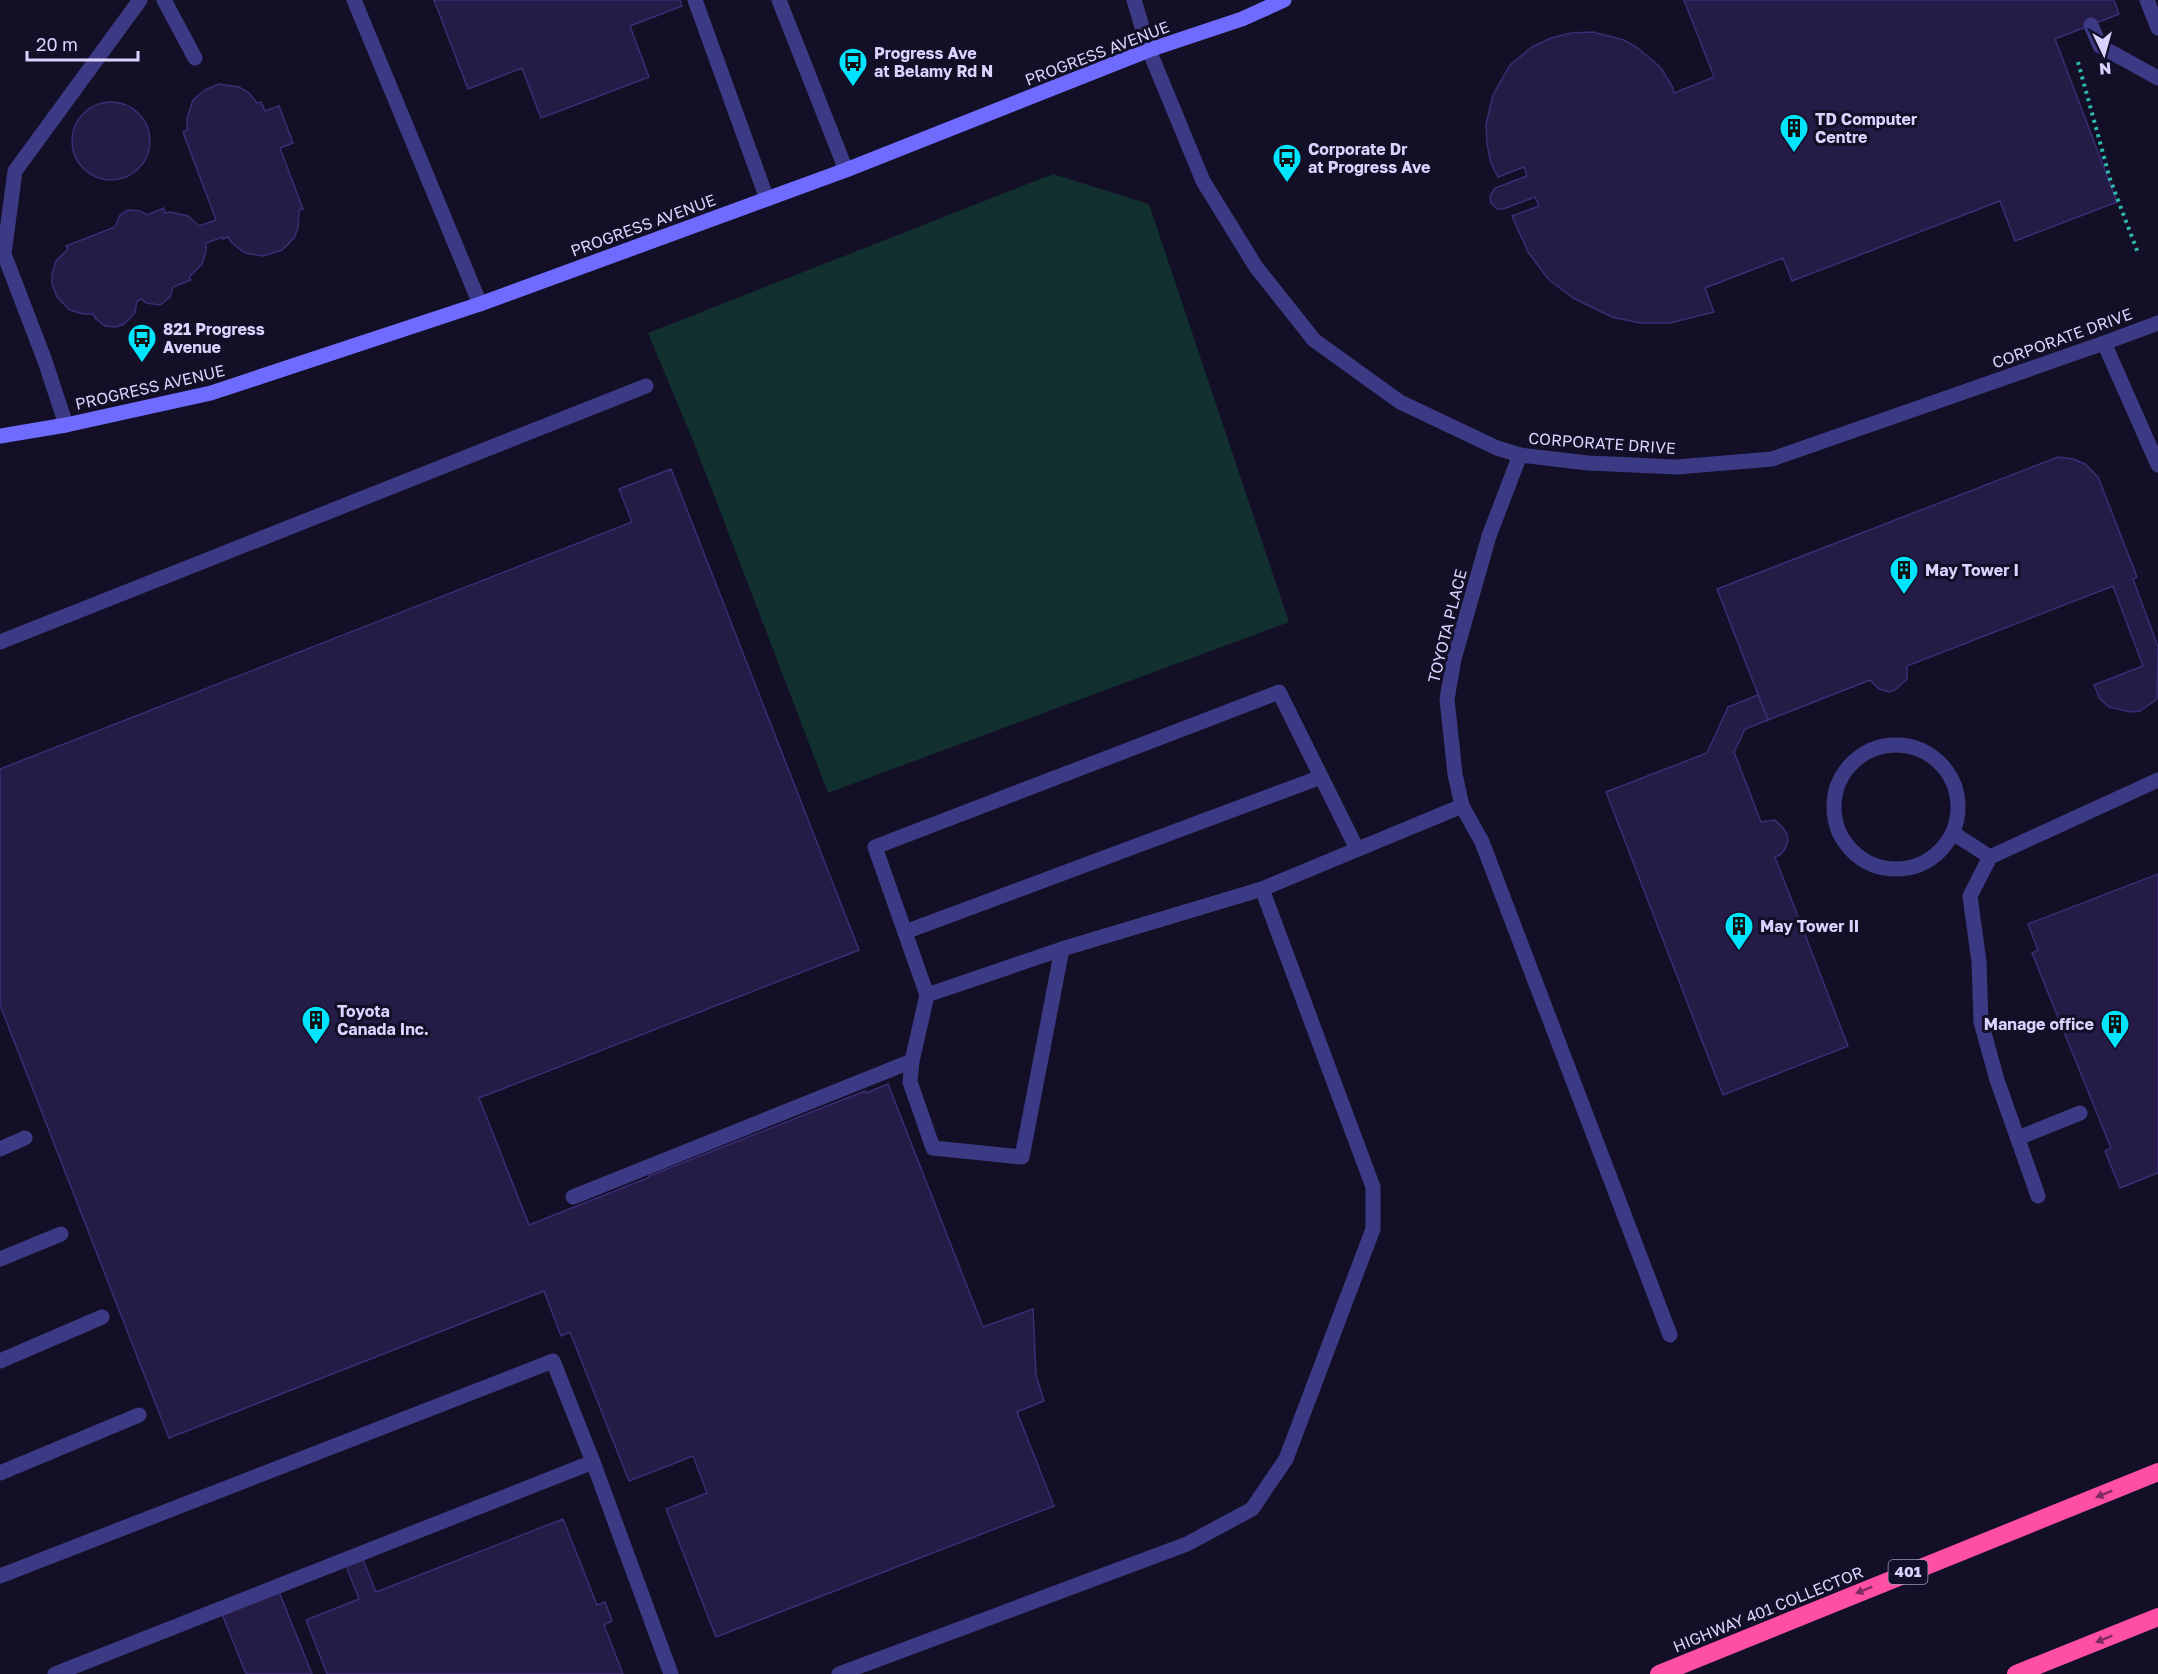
<svg xmlns="http://www.w3.org/2000/svg" width="2158" height="1674" viewBox="0 0 2158 1674" font-family="'Golos Text',sans-serif">
<style>
.green{fill:#12302f}
.building{fill:#241b47;stroke:#3b2d73;stroke-width:1.5}
.lines{fill:none;stroke-linecap:round;stroke-linejoin:round}
.path{stroke:#2fb8b0;stroke-width:4;stroke-dasharray:3 4.5;stroke-linecap:butt}
.service{stroke:#3d3a85;stroke-width:15}
.minor{stroke:#3d3a85;stroke-width:15}
.tertiary{stroke:#3d3a85;stroke-width:15}
.secondary{stroke:#6f6bff;stroke-width:15}
.motorway{stroke:#ff4fa3;stroke-width:18}
.oneway{fill:#7d2c5e}
.labels{text-anchor:middle;stroke-width:6;stroke-linejoin:round;paint-order:stroke}
.shield{fill:#130f26;stroke:#9e99be;stroke-width:1.5}
.shield-label{font-size:15px;font-weight:bold;fill:#d9d4ff}
.poi-label{font-size:16px;font-weight:bold;fill:#d9d4ff;stroke:#130f26;text-anchor:start}
.street-label{font-size:16px;fill:#d9d4ff;stroke:#130f26}
</style>
<rect width="100%" height="100%" fill="#130f26"/>
<polygon class="green" points="1053,174 1149,204 1289,622 828,793 694,443 648,333"/>
<g class="building">
<polygon points="434,0 680,0 682,6 630,26 649,77 541,118 522,68 468,89"/>
<polygon points="1684,0 2114,0 2119,14 2055,39 2117,202 2015,241 2000,201 1792,281 1783,258 1705,288 1714,312 1670,323 1640,323 1612,317 1573,298 1548,279 1528,252 1512,216 1539,206 1535,197 1503,209 1497,209 1491,203 1490,196 1495,188 1527,176 1524,167 1498,177 1491,163 1487,144 1486,124 1493,95 1510,65 1532,47 1551,38 1571,33 1593,32 1624,40 1638,48 1661,68 1673,88 1674,93 1714,77"/>
<polygon points="219,84 239,87 249,93 257,103 261,102 265,111 279,106 293,143 280,148 303,209 299,210 298,228 294,238 282,250 263,256 245,253 232,243 228,237 223,239 223,237 206,243 206,252 202,264 189,277 191,280 173,287 170,297 160,305 146,303 142,299 137,301 135,313 124,324 116,327 105,326 96,319 93,314 83,314 70,310 57,297 52,284 52,274 56,261 68,249 66,246 115,227 120,215 128,210 140,211 147,215 164,208 165,213 171,212 188,216 199,226 216,220 183,132 187,130 187,118 193,100 205,90"/>
<circle cx="111" cy="141" r="39"/>
<polygon points="2058,457 2073,459 2085,464 2098,477 2137,577 2133,579 2158,647 2157,699 2140,711 2131,712 2109,707 2100,699 2094,685 2143,666 2113,586 1907,666 1907,679 1895,690 1889,692 1879,689 1870,680 1768,720 1717,589"/>
<polygon points="671,469 859,950 479,1098 529,1225 650,1177 649,1176 865,1091 866,1093 888,1084 983,1327 1033,1309 1036,1375 1044,1401 1017,1412 1054,1506 716,1637 666,1509 707,1493 693,1456 629,1481 570,1332 561,1336 544,1291 169,1438 0,1005 0,769 632,522 619,489"/>
<polygon points="1758,695 1768,720 1745,729 1734,752 1761,822 1775,820 1783,828 1787,834 1788,840 1785,849 1780,855 1775,857 1848,1046 1723,1095 1606,792 1707,753 1728,707"/>
<polygon points="2158,874 2158,1173 2120,1188 2105,1151 2111,1148 2032,953 2038,950 2028,924"/>
<polygon points="563,1519 597,1605 605,1602 612,1621 604,1625 623,1674 327,1674 306,1620 359,1599 346,1566 363,1560 376,1592"/>
<polygon points="279,1592 312,1674 246,1674 222,1614"/>
</g>
<g class="lines">
<polyline class="path" points="2078,62 2110,179 2138,253"/>
<g class="service">
<polyline points="164,0 195,58"/>
<polyline points="354,0 480,304"/>
<polyline points="695,0 767,199"/>
<polyline points="779,0 846,170"/>
<polyline points="2147,0 2158,28"/>
<polyline points="2091,25 2100,46 2158,78"/>
<polyline points="66,425 45,361 4,254 15,171 140,0"/>
<polyline points="0,642 646,386"/>
<circle cx="1896" cy="807" r="62"/>
<polyline points="1953,833 1990,857"/>
<polyline points="1482,842 1670,1335"/>
<polyline points="905,932 1321,777"/>
<polyline points="927,995 875,847 1279,692 1357,849"/>
<polyline points="912,1061 910,1082 933,1148 1022,1157 1062,949"/>
<polyline points="2018,1138 2080,1113"/>
<polyline points="0,1149 25,1138"/>
<polyline points="2038,1196 1997,1080 1981,1022 1979,962 1970,896 1990,857 2158,780"/>
<polyline points="573,1197 912,1061 927,995 1062,949 1262,889 1462,806"/>
<polyline points="0,1259 61,1234"/>
<polyline points="0,1361 102,1317"/>
<polyline points="593,1462 671,1674"/>
<polyline points="0,1473 139,1415"/>
<polyline points="0,1576 553,1361 593,1462 55,1674"/>
<polyline points="839,1674 1187,1544 1252,1509 1286,1459 1373,1229 1373,1187 1262,889"/>
</g>
<g class="minor">
<polyline points="2104,343 2158,465"/>
<polyline points="1482,842 1462,806 1455,774 1447,699 1454,659 1489,536 1520,455"/>
</g>
<polyline class="tertiary" points="1134,0 1149,50 1203,181 1256,267 1314,340 1400,402 1497,448 1520,455 1588,463 1677,467 1772,459 2104,343 2158,323"/>
<polyline class="secondary" points="0,436 66,425 211,393 480,304 846,170 1149,50 1242,19 1284,0"/>
<g class="motorway">
<polyline points="1659,1674 2158,1472"/>
<polyline points="2016,1674 2158,1617"/>
</g>
</g>
<defs><path id="oneway-solid" d="M-6-.8H1V-3.2L6.5 0L1 3.2V.8H-6Z" transform="scale(1.5)"/></defs>
<g class="oneway">
<use href="#oneway-solid" transform="translate(2104 1494) rotate(158)"/>
<use href="#oneway-solid" transform="translate(1864 1590) rotate(158)"/>
<use href="#oneway-solid" transform="translate(2104 1639) rotate(158)"/>
</g>
<defs>
<g id="bus-pin" transform="scale(1.5)"><path d="M0 17L-7.5 6A9.5 9.5 0 1 1 7.5 6Z" fill="#00e5ff" stroke="#130f26"/><path d="M-5-6H5V4H4V6H2V4H-2V6H-4V4H-5ZM-3.5-4V0h7V-4ZM-3.5 1.2v1.5H-2V1.2ZM2 1.2v1.5H3.5V1.2Z" fill="#111"/></g>
<g id="building-pin" transform="scale(1.5)"><path d="M0 17L-7.5 6A9.5 9.5 0 1 1 7.5 6Z" fill="#00e5ff" stroke="#130f26"/><path d="M-4-6H4V6H1V3H-1V6H-4ZM-2.5-4.3h1.7v1.8h-1.7ZM.8-4.3h1.7v1.8H.8ZM-2.5-1h1.7V.8h-1.7ZM.8-1h1.7V.8H.8Z" fill="#111"/></g>
</defs>
<g fill-rule="evenodd">
<use href="#bus-pin" x="853" y="62"/>
<use href="#building-pin" x="1794" y="128"/>
<use href="#bus-pin" x="1287" y="158"/>
<use href="#bus-pin" x="142" y="338"/>
<use href="#building-pin" x="1904" y="570"/>
<use href="#building-pin" x="1739" y="926"/>
<use href="#building-pin" x="316" y="1020"/>
<use href="#building-pin" x="2115" y="1024"/>
</g>
<g class="labels">
<rect class="shield" x="1888.5" y="1560" width="39" height="24" rx="4.5"/>
<g class="shield-label">
<text x="1908" y="1577">401</text>
</g>
<g class="poi-label">
<text x="874" y="59">Progress Ave<tspan x="874" dy="18">at Belamy Rd N</tspan></text>
<text x="1815" y="125">TD Computer<tspan x="1815" dy="18">Centre</tspan></text>
<text x="1308" y="155">Corporate Dr<tspan x="1308" dy="18">at Progress Ave</tspan></text>
<text x="163" y="335">821 Progress<tspan x="163" dy="18">Avenue</tspan></text>
<text x="1925" y="576">May Tower I</text>
<text x="1760" y="932">May Tower II</text>
<text x="337" y="1017">Toyota<tspan x="337" dy="18">Canada Inc.</tspan></text>
<text x="2094" y="1030" text-anchor="end">Manage office</text>
</g>
<g class="street-label">
<text transform="translate(1097 53) rotate(-21)" y="6">PROGRESS AVENUE</text>
<text transform="translate(643 225) rotate(-20)" y="6">PROGRESS AVENUE</text>
<text transform="translate(2062 338) rotate(-20)" y="6">CORPORATE DRIVE</text>
<text transform="translate(150 387) rotate(-13)" y="6">PROGRESS AVENUE</text>
<text transform="translate(1602 443) rotate(4)" y="6">CORPORATE DRIVE</text>
<text transform="translate(1447 626) rotate(-76)" y="6">TOYOTA PLACE</text>
<text transform="translate(1768 1609) rotate(-22)" y="6">HIGHWAY 401 COLLECTOR</text>
</g>
</g>
<g transform="translate(2104 54) rotate(175)" stroke="#130f26" stroke-width="4.5" paint-order="stroke">
<path d="M0-4.5L10 22L0 15L-10 22Z" fill="#d9d4ff"/>
<text y="-9" font-size="16" font-weight="bold" text-anchor="middle" fill="#d9d4ff">N</text>
</g>
<path d="M27 51v9h111v-9" fill="none" stroke="#d9d4ff" stroke-width="3"/>
<text x="36" y="51" font-size="18" fill="#d9d4ff" stroke="#130f26" stroke-width="4.5" paint-order="stroke">20 m</text>
</svg>
